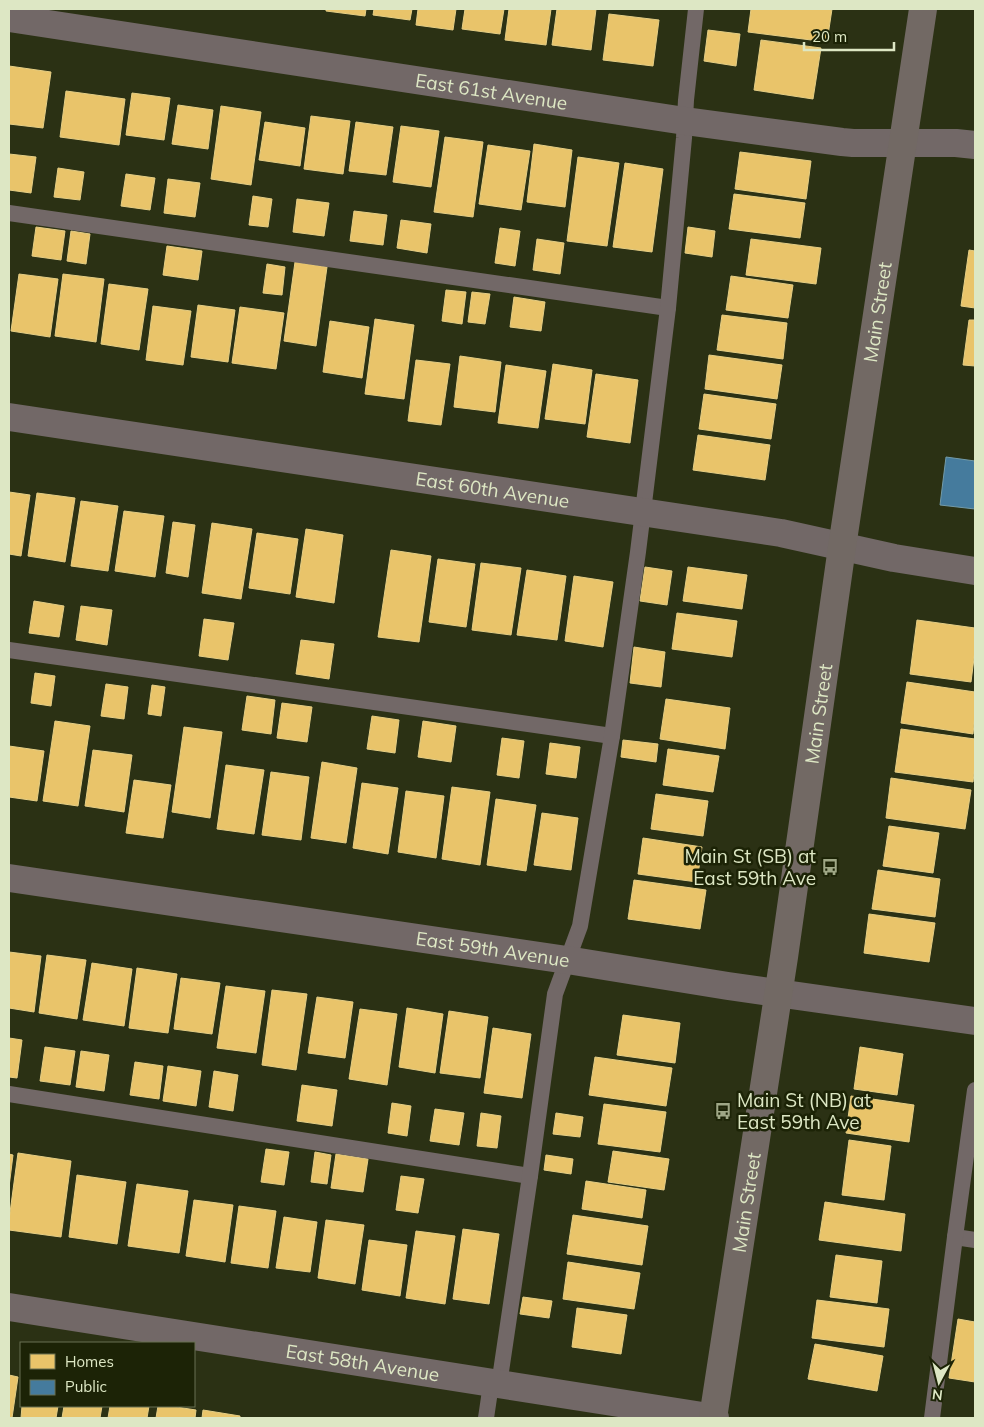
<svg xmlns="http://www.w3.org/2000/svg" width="984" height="1427" viewBox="0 0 984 1427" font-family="Mulish,sans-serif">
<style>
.homes{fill:#e9c46a;stroke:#e5ce85}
.public{fill:#457b9d;stroke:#739ba9}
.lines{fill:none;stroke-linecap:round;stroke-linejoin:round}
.service{stroke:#726867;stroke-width:16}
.minor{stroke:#726867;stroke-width:28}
.secondary{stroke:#726964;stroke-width:28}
.labels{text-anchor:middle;stroke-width:5;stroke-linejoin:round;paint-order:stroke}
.street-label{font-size:19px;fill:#dde7c4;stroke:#1c2306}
.poi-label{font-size:19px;fill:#dde7c4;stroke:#1c2306;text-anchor:end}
</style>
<rect width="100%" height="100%" fill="#2b3114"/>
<g class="homes">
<polygon points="326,9 366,9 365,16 326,11"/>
<polygon points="374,9 412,9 410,20 373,15"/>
<polygon points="418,9 456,9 453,30 416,25"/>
<polygon points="465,9 504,9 500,34 462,29"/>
<polygon points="509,9 551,9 546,45 505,40"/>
<polygon points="557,9 596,9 591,50 552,45"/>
<polygon points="751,9 832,9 827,42 748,32"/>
<polygon points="609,14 659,20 653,66 603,60"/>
<polygon points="708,30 740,34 736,66 704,61"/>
<polygon points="761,40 821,48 813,99 754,90"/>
<polygon points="9,66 51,72 43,128 9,124"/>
<polygon points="66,91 125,99 119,145 60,137"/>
<polygon points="132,93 170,98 164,140 126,135"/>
<polygon points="178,105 213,110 208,149 172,144"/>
<polygon points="221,106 261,112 251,185 211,179"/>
<polygon points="311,116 350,121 343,174 304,169"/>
<polygon points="265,122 305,128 300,166 259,160"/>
<polygon points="356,122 393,127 386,175 349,171"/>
<polygon points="401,126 439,131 431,187 393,182"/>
<polygon points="445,137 483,142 473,217 434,212"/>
<polygon points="534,144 572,150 565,207 527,202"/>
<polygon points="488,145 530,151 521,210 479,204"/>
<polygon points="740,152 811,161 806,199 735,189"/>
<polygon points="9,154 36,157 31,193 9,190"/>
<polygon points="578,157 619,163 607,246 567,241"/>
<polygon points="625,163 663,169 652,252 613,247"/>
<polygon points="58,168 84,172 80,200 54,197"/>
<polygon points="126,174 155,178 150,210 121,206"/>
<polygon points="168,179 200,183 195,217 164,213"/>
<polygon points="734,194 805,203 800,238 729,229"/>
<polygon points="253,196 272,199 268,227 249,225"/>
<polygon points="297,199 329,203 324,236 293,232"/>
<polygon points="354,211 387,215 383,245 350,241"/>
<polygon points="401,220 431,224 427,253 397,248"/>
<polygon points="36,227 65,231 61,260 32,256"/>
<polygon points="688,227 715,231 712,257 685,253"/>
<polygon points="500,228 520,231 515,266 495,263"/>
<polygon points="71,231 90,234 86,264 67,261"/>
<polygon points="537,239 564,243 560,274 533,270"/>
<polygon points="751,239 821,248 816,284 746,275"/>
<polygon points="167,246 202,251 198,280 163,275"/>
<polygon points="969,250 975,251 975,308 961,306"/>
<polygon points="295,262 327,267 316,346 284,341"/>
<polygon points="267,264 285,267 282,295 263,293"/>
<polygon points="19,274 58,279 50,337 11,331"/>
<polygon points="63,274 104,279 96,342 55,336"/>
<polygon points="731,276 793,285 788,318 726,310"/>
<polygon points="109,284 148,289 139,350 101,344"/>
<polygon points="446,290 466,292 462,324 442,321"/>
<polygon points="472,292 490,294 485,324 468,322"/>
<polygon points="514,297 545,302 541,331 510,327"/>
<polygon points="198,305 235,310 228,362 191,357"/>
<polygon points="153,306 191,311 183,365 146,360"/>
<polygon points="240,307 284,313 276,369 232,363"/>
<polygon points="722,315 787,323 783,359 717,350"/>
<polygon points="375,319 414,325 404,399 365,394"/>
<polygon points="969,320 975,320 975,366 963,365"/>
<polygon points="330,321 369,327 362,378 323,372"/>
<polygon points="709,355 782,365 777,399 705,389"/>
<polygon points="460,356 501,362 495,412 454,407"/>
<polygon points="416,360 450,364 441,425 408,421"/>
<polygon points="553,364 592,370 585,424 545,419"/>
<polygon points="506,365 546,371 538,428 498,423"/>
<polygon points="596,374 638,380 630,443 587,437"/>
<polygon points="704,394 776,404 771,439 699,429"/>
<polygon points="698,435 770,445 765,480 693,470"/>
<polygon points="9,492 30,495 21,556 9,554"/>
<polygon points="37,493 75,498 65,562 28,556"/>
<polygon points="81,501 118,506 108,571 71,566"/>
<polygon points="124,511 164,516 155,577 115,571"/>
<polygon points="173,522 195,525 188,577 166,573"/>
<polygon points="212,523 252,529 241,599 202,593"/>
<polygon points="306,529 343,535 334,603 296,597"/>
<polygon points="257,533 298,539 290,594 249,588"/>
<polygon points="391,550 431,556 419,642 378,637"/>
<polygon points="438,559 475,564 466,627 429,622"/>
<polygon points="481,563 521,568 511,635 472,630"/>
<polygon points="645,567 672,571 667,605 640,601"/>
<polygon points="688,567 747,575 742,609 683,601"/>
<polygon points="527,570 566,576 557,640 517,635"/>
<polygon points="574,576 613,582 603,647 565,641"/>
<polygon points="34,601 64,606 59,637 29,633"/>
<polygon points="81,606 112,610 107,645 76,640"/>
<polygon points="677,613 737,621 732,657 672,649"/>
<polygon points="204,619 234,623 228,660 199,656"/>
<polygon points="917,620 975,628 975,650 971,682 910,674"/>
<polygon points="301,640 334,644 329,679 296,674"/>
<polygon points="634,647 665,652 661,687 630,683"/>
<polygon points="35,673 55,676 51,706 31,703"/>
<polygon points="907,682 975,692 975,714 973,734 901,723"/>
<polygon points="106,684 128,687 124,719 101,716"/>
<polygon points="152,685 165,687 161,716 148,714"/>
<polygon points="247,696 275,700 271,734 242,730"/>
<polygon points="666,699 730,708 725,749 660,739"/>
<polygon points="282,703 312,707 307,742 277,738"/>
<polygon points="372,716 399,720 395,753 367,749"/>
<polygon points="55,721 90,726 78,806 43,801"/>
<polygon points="423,721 456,726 451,762 418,757"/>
<polygon points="184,727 222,732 210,818 172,812"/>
<polygon points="901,729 975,739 975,765 973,782 895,772"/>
<polygon points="502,738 524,741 519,778 497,775"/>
<polygon points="623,740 658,744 656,762 621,757"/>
<polygon points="550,743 580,747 576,778 546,774"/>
<polygon points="9,746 44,751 37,801 9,797"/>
<polygon points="668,749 719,756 713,792 663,785"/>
<polygon points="93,750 132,755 124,812 85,806"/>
<polygon points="322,762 357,768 346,843 311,838"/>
<polygon points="226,765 264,770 254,834 217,829"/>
<polygon points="271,772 309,777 301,840 262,835"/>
<polygon points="891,778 971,790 965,829 886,818"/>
<polygon points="134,780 171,785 163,838 126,833"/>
<polygon points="362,783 398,788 388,854 353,848"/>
<polygon points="452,787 490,792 480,865 442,859"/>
<polygon points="406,791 444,796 436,858 398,852"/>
<polygon points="656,794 708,801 703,836 651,829"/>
<polygon points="496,799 536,805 526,871 487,865"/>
<polygon points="542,813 578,818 571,870 534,865"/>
<polygon points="889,826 939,833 933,873 883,866"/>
<polygon points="643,838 702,847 697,882 638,874"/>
<polygon points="878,870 940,879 935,917 872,909"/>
<polygon points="634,880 706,890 700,929 628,919"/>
<polygon points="869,914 935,923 929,962 864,953"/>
<polygon points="9,952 41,956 34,1012 9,1008"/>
<polygon points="47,955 86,960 77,1019 39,1013"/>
<polygon points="92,963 132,969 124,1026 83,1020"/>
<polygon points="137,968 177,974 168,1033 129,1028"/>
<polygon points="181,978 220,983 212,1034 174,1029"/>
<polygon points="226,986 265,991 256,1053 217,1048"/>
<polygon points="272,990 307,994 296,1070 262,1065"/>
<polygon points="317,997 353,1002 345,1058 308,1053"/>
<polygon points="407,1008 443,1014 435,1073 399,1067"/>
<polygon points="360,1009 397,1014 387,1085 349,1079"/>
<polygon points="449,1011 488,1017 480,1078 440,1073"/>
<polygon points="623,1015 680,1023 675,1063 617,1055"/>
<polygon points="493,1028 531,1034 522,1098 484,1093"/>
<polygon points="9,1038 22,1040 17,1078 9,1077"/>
<polygon points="45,1047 75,1051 70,1085 40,1081"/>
<polygon points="860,1047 903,1054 897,1095 854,1089"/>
<polygon points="81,1051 109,1055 104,1091 76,1087"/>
<polygon points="595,1057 672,1068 666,1106 589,1095"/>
<polygon points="135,1062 163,1066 159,1099 130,1095"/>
<polygon points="168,1066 201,1071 196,1106 163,1101"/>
<polygon points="214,1071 238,1075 233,1111 209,1107"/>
<polygon points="302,1085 337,1090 332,1126 297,1121"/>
<polygon points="851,1096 914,1105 909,1142 846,1133"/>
<polygon points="392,1103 411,1106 407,1136 388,1133"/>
<polygon points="604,1104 666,1112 660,1152 598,1144"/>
<polygon points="435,1109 464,1113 459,1145 430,1141"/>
<polygon points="481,1113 501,1116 497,1148 477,1146"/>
<polygon points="556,1113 583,1117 580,1137 553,1134"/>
<polygon points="849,1140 891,1146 884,1200 842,1195"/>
<polygon points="266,1149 289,1152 284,1185 261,1182"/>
<polygon points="613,1151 669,1159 664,1190 608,1182"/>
<polygon points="315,1152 331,1155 327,1184 311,1182"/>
<polygon points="18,1153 71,1161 61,1237 9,1230 9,1220"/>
<polygon points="9,1154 13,1155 9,1187"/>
<polygon points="336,1154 368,1159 363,1192 331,1188"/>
<polygon points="546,1155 573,1159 571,1174 544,1170"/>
<polygon points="77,1175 126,1182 117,1244 69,1237"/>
<polygon points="401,1176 424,1179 418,1213 396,1210"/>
<polygon points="586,1181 646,1190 642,1218 582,1209"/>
<polygon points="137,1184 188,1191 179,1253 128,1246"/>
<polygon points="194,1200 233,1205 225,1262 186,1256"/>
<polygon points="825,1202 905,1214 901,1251 819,1240"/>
<polygon points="239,1206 276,1211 268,1268 231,1263"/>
<polygon points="573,1215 648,1226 642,1265 567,1254"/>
<polygon points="284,1217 317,1222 310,1272 276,1268"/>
<polygon points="326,1220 364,1225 355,1284 318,1278"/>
<polygon points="463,1229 499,1234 489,1304 453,1299"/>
<polygon points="416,1231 455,1236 445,1304 406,1298"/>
<polygon points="369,1240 407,1245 400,1296 362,1290"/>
<polygon points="836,1255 882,1261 877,1303 830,1297"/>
<polygon points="568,1262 640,1273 634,1309 563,1299"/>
<polygon points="523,1297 552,1301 549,1318 520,1314"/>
<polygon points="817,1300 889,1309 884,1347 812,1338"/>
<polygon points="577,1308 627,1315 621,1354 572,1347"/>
<polygon points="958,1319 975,1322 975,1382 949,1378"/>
<polygon points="815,1344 883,1356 877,1391 808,1379"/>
<polygon points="9,1375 18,1377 12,1418 9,1418"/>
<polygon points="22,1406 58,1406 56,1418 21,1418"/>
<polygon points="64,1406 102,1406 100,1418 62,1418"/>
<polygon points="110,1406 149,1406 147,1418 108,1418"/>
<polygon points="158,1406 170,1406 196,1410 195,1418 156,1418"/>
<polygon points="203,1410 240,1416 240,1418 202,1418"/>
</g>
<polygon class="public" points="946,457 975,461 975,509 940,505"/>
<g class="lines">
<g class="service">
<polyline points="9,213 668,308"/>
<polyline points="9,650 612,736"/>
<polyline points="9,1094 530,1176"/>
<polyline points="955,1237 975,1240"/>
<polyline points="499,1385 530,1176 555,994 580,926 612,736 638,552 668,308 684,138 686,100 696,9"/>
<polyline points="486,1418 491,1384"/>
<polyline points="932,1418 955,1237 975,1090"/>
</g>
<g class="minor">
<path id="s1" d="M 9,18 L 685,121 L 842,142 L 853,143 L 956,143 L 975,145"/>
<path id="s2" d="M 9,417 L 781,533 L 894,558 L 975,571"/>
<path id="s3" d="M 9,878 L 567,960 L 728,986 L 975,1021"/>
<path id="s4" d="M 9,1307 L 715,1418"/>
</g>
<path class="secondary" id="s5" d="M 713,1418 L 784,957 L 842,547 L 923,9"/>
</g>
<defs>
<g id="bus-bare" transform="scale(1.35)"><path d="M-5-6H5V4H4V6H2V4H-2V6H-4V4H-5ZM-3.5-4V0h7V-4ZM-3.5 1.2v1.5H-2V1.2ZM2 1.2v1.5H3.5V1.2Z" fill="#9fa786" stroke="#1c2306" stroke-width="2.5" paint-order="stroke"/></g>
</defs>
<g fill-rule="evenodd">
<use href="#bus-bare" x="830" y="867"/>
<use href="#bus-bare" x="723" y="1111"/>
</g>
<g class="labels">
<g class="street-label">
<text dy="7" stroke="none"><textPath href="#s1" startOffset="488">East 61st Avenue</textPath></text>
<text dy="7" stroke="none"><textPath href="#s5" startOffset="1118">Main Street</textPath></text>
<text dy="7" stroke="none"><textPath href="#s2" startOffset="489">East 60th Avenue</textPath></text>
<text dy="7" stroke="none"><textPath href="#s5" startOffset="712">Main Street</textPath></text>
<text dy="7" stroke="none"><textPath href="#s3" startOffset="489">East 59th Avenue</textPath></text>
<text dy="7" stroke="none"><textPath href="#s5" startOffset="218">Main Street</textPath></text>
<text dy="7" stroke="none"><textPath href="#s4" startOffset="358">East 58th Avenue</textPath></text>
</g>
<g class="poi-label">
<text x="816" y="863">Main St (SB) at<tspan x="816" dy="22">East 59th Ave</tspan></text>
<text x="737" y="1107" text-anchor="start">Main St (NB) at<tspan x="737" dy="22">East 59th Ave</tspan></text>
</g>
</g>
<rect width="984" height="1427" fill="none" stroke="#dde7c4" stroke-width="20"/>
<rect x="20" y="1342" width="175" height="65" fill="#1c2306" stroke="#697152"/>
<rect x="30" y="1354" width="25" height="15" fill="#e9c46a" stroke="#697152"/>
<text x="65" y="1367" font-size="15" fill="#dde7c4">Homes</text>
<rect x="30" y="1380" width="25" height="15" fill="#457b9d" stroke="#697152"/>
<text x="65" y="1392" font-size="15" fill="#dde7c4">Public</text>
<g transform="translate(939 1382) rotate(187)" stroke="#1c2306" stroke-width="4" paint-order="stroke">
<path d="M0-4L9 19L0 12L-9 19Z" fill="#dde7c4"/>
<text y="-8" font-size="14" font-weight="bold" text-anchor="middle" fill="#dde7c4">N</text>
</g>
<path d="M804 42v8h90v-8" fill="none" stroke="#dde7c4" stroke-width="2.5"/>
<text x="812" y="42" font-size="15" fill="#dde7c4" stroke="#1c2306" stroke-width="4" paint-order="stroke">20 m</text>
</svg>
